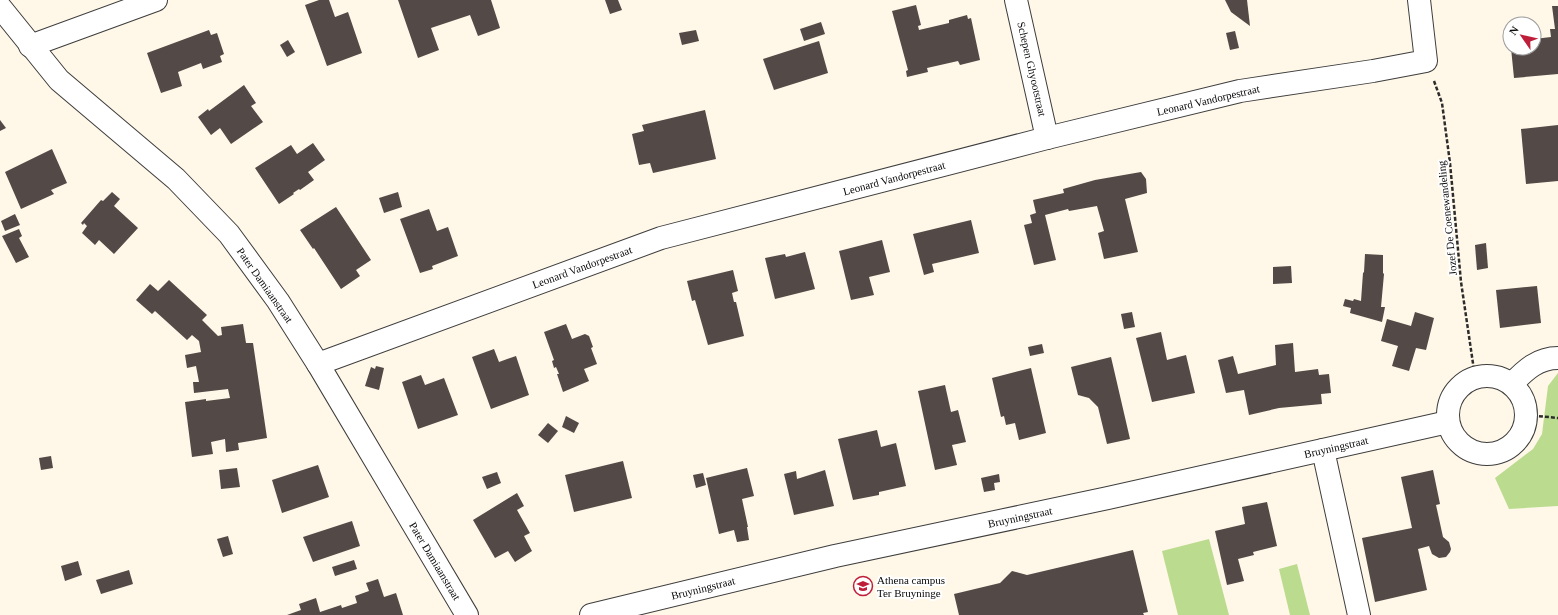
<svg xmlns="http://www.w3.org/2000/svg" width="1558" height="615" viewBox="0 0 1558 615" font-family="Georgia,serif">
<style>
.forest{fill:#bbdb8f}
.building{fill:#534946}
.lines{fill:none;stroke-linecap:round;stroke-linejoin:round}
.minor-casing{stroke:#3d3d3d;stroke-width:24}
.path{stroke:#2c2c2c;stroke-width:2.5;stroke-dasharray:4 2;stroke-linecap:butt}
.minor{stroke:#fff;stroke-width:22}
.labels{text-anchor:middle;stroke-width:4;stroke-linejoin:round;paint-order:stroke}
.street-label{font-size:11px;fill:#0a0a0a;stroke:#fff}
.poi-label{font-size:11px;fill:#0a0a0a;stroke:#fff;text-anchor:start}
</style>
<rect width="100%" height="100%" fill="#fff7e7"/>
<g class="forest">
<polygon points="1558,373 1558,506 1509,509 1495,478 1533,449 1542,434 1548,386"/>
<polygon points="1209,539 1229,615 1178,615 1162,551"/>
<polygon points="1297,564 1310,615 1290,615 1279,569"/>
</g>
<g class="building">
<polygon points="319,0 329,0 335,17 348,12 362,53 327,66 305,5"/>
<polygon points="398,0 491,0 500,28 478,36 470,15 431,28 439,50 418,58"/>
<polygon points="605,0 618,0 622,10 610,14"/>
<polygon points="1225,0 1247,0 1250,26 1231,12"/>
<polygon points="916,5 921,25 918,26 919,30 949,23 949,20 967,15 968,19 971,18 980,60 960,65 958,61 927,68 928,72 907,77 906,71 908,70 892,11"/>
<polygon points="1552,6 1558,6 1558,74 1514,78 1511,48 1534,48 1534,39 1551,37 1550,29 1555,29"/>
<polygon points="821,22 825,34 804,41 800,29"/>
<polygon points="209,30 211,35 217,33 224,54 220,56 222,62 203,69 201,63 178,72 182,86 161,93 147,53"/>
<polygon points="696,30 699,41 682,45 679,33"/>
<polygon points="1235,31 1239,48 1230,50 1226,33"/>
<polygon points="288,40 295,52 287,57 280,45"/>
<polygon points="819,41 828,73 774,90 763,59"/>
<polygon points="244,85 256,103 251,106 263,122 231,144 220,128 211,135 198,117 208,109 209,111"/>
<polygon points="705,110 716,159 653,173 650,163 639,165 632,134 644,131 642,125"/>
<polygon points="0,120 6,128 0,131"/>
<polygon points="1558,125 1558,181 1526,184 1521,129"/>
<polygon points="313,143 325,160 308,172 314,180 300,190 299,189 293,193 294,194 279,204 255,168 291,145 297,154"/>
<polygon points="52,149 67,183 51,190 54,194 21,209 5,172"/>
<polygon points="1141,172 1146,179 1147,193 1125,199 1138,252 1104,259 1098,233 1104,231 1097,206 1069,211 1068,209 1045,215 1056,260 1034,265 1024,225 1032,223 1030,215 1036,213 1033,200 1064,193 1063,189 1095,180"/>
<polygon points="112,192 120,199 114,206 138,228 114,254 99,240 95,245 82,233 87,226 84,223 83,225 81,223 101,200 103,201"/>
<polygon points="398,192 402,207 384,213 379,198"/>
<polygon points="336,207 371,260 356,270 360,276 341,289 314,248 313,249 300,230"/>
<polygon points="429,209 437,231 448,227 458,256 432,266 433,269 420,273 400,219"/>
<polygon points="15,214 20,225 5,231 1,221"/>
<polygon points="971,220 979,253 932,264 934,272 924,275 913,234"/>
<polygon points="19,229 22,236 19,238 29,257 16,263 2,236"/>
<polygon points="882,240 890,272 869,277 874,295 851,300 839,251"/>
<polygon points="1486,243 1488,268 1477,270 1475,245"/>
<polygon points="805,252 815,289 775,299 765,258 785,254 786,257"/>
<polygon points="1365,254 1383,255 1383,273 1384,274 1381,307 1385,307 1382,322 1350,313 1351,308 1343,306 1345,299 1353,301 1354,299 1361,301 1363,273 1364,272"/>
<polygon points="1291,266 1292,283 1273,284 1273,267"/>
<polygon points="733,270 738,291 732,293 734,302 736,302 744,336 708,345 695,300 692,301 687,281"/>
<polygon points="169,280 207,315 202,320 218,336 222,335 221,327 243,324 246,343 253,343 267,438 238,443 239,450 226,452 225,439 211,442 213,454 192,457 185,402 206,399 206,401 230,398 228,389 194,393 193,382 199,382 196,366 187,368 185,355 201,352 199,341 192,335 187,340 155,311 152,314 136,300 150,284 158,291"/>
<polygon points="1537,286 1541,323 1500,328 1496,290"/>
<polygon points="1132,312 1135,327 1124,329 1121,314"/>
<polygon points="1415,312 1434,318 1426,350 1416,348 1409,371 1392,366 1398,346 1381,341 1387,319 1411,326"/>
<polygon points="566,324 572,339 585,334 589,336 593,347 591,348 597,364 584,369 589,381 563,392 557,374 559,374 556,367 554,368 552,361 554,360 544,332"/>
<polygon points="1161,332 1167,360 1186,355 1195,393 1152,402 1136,338"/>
<polygon points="1293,343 1295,372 1318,369 1319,375 1329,374 1331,393 1321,394 1322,404 1279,408 1249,415 1244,390 1226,393 1218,360 1233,356 1238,374 1276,365 1275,345"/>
<polygon points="1042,344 1044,353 1030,356 1028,347"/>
<polygon points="494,349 499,362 516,356 529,395 491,409 472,357"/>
<polygon points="1111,357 1130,439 1107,444 1098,407 1089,398 1078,395 1071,367"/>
<polygon points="376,366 384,368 379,390 365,386 371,367 375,369"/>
<polygon points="1031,368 1046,433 1019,440 1015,423 1006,425 1004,416 1001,417 992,378"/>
<polygon points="421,375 425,385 444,378 458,415 418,429 402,382"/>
<polygon points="945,385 951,412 958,410 966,442 952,445 957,465 935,470 918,391"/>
<polygon points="566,416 579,423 574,433 562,427"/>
<polygon points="548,423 558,431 548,443 538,435"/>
<polygon points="877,430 881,447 896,443 906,486 879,492 879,495 853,500 838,439"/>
<polygon points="51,456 53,468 41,470 39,458"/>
<polygon points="623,461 632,498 574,512 565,475"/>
<polygon points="318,465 329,497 282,513 272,480"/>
<polygon points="237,468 240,487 221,489 219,470"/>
<polygon points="747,468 754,496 742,499 748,527 747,527 749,540 737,542 734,530 719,534 706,478"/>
<polygon points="825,470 834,506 794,515 784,474 796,471 797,479"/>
<polygon points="1433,470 1440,504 1436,505 1443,537 1449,542 1451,549 1450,552 1446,557 1439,558 1432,554 1429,546 1418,549 1427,590 1375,602 1362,538 1412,528 1401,477"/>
<polygon points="497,472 501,483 487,489 482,477"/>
<polygon points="703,473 706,485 696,488 693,475"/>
<polygon points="999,474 1000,482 994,483 995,490 984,492 981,478"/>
<polygon points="517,493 524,506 517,510 530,533 524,536 532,551 515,562 508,551 495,558 473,520"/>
<polygon points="1267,502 1277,546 1253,552 1254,555 1238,559 1244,581 1227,585 1215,531 1245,524 1242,507"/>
<polygon points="352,521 360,546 313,562 303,537"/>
<polygon points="228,536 233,554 223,557 217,539"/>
<polygon points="1133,550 1148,612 1143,613 1144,615 959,615 954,594 1000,583 1012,571 1027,575"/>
<polygon points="354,560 357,569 335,576 332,567"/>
<polygon points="78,561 82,575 65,581 61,566"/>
<polygon points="129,570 133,584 101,594 96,580"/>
<polygon points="378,579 384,597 396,593 403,615 287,615 301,610 299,604 316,598 320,612 341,605 342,608 357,603 355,596 369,591 366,583"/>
</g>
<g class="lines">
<g class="minor-casing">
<g id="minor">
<polyline points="1016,0 1047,138"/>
<polyline points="0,7 59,80 176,179 229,234 278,301 318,364 467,615"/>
<polyline points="30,46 156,0"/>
<polyline points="318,364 661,238 1047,138 1240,91 1373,71 1426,61 1419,0"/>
<circle cx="1487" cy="415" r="39"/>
<path d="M 1512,384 C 1525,370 1538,358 1558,358"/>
<polyline points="1323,450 1359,615"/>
<polyline points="591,615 835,556 1108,498 1448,422"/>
</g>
</g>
<g class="path">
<polyline points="1434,81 1442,103 1450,163 1461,282 1475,377"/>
<polyline points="1527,415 1558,418"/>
</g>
<use href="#minor" class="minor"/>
</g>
<defs>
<g id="school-ring" transform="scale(1)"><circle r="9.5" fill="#fff" stroke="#be1e39" stroke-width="1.5"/><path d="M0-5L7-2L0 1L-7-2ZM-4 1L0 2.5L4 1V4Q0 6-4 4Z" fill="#be1e39"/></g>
</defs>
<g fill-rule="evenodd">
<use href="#school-ring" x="863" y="586"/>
</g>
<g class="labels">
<g class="street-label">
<text transform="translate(1032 69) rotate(77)" y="4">Schepen Ghyootstraat</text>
<text transform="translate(1208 100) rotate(-13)" y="4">Leonard Vandorpestraat</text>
<text transform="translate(894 178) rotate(-15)" y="4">Leonard Vandorpestraat</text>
<text transform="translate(1447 218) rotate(-96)" y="4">Jozef De Coenewandeling</text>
<text transform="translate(582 267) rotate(-20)" y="4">Leonard Vandorpestraat</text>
<text transform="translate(265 285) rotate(55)" y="4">Pater Damiaanstraat</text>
<text transform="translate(1336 447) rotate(-13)" y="4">Bruyningstraat</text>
<text transform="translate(1020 517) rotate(-12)" y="4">Bruyningstraat</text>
<text transform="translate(435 561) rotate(59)" y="4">Pater Damiaanstraat</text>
<text transform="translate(703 588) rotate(-14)" y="4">Bruyningstraat</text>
</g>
<g class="poi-label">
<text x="877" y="584">Athena campus<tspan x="877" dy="13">Ter Bruyninge</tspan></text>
</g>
</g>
<g transform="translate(1522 36) rotate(304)"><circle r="19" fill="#ffffff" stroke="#9d9d9d"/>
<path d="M0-3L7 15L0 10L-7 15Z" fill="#be1e39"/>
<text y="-6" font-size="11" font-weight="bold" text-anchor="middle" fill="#0a0a0a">N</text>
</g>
</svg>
